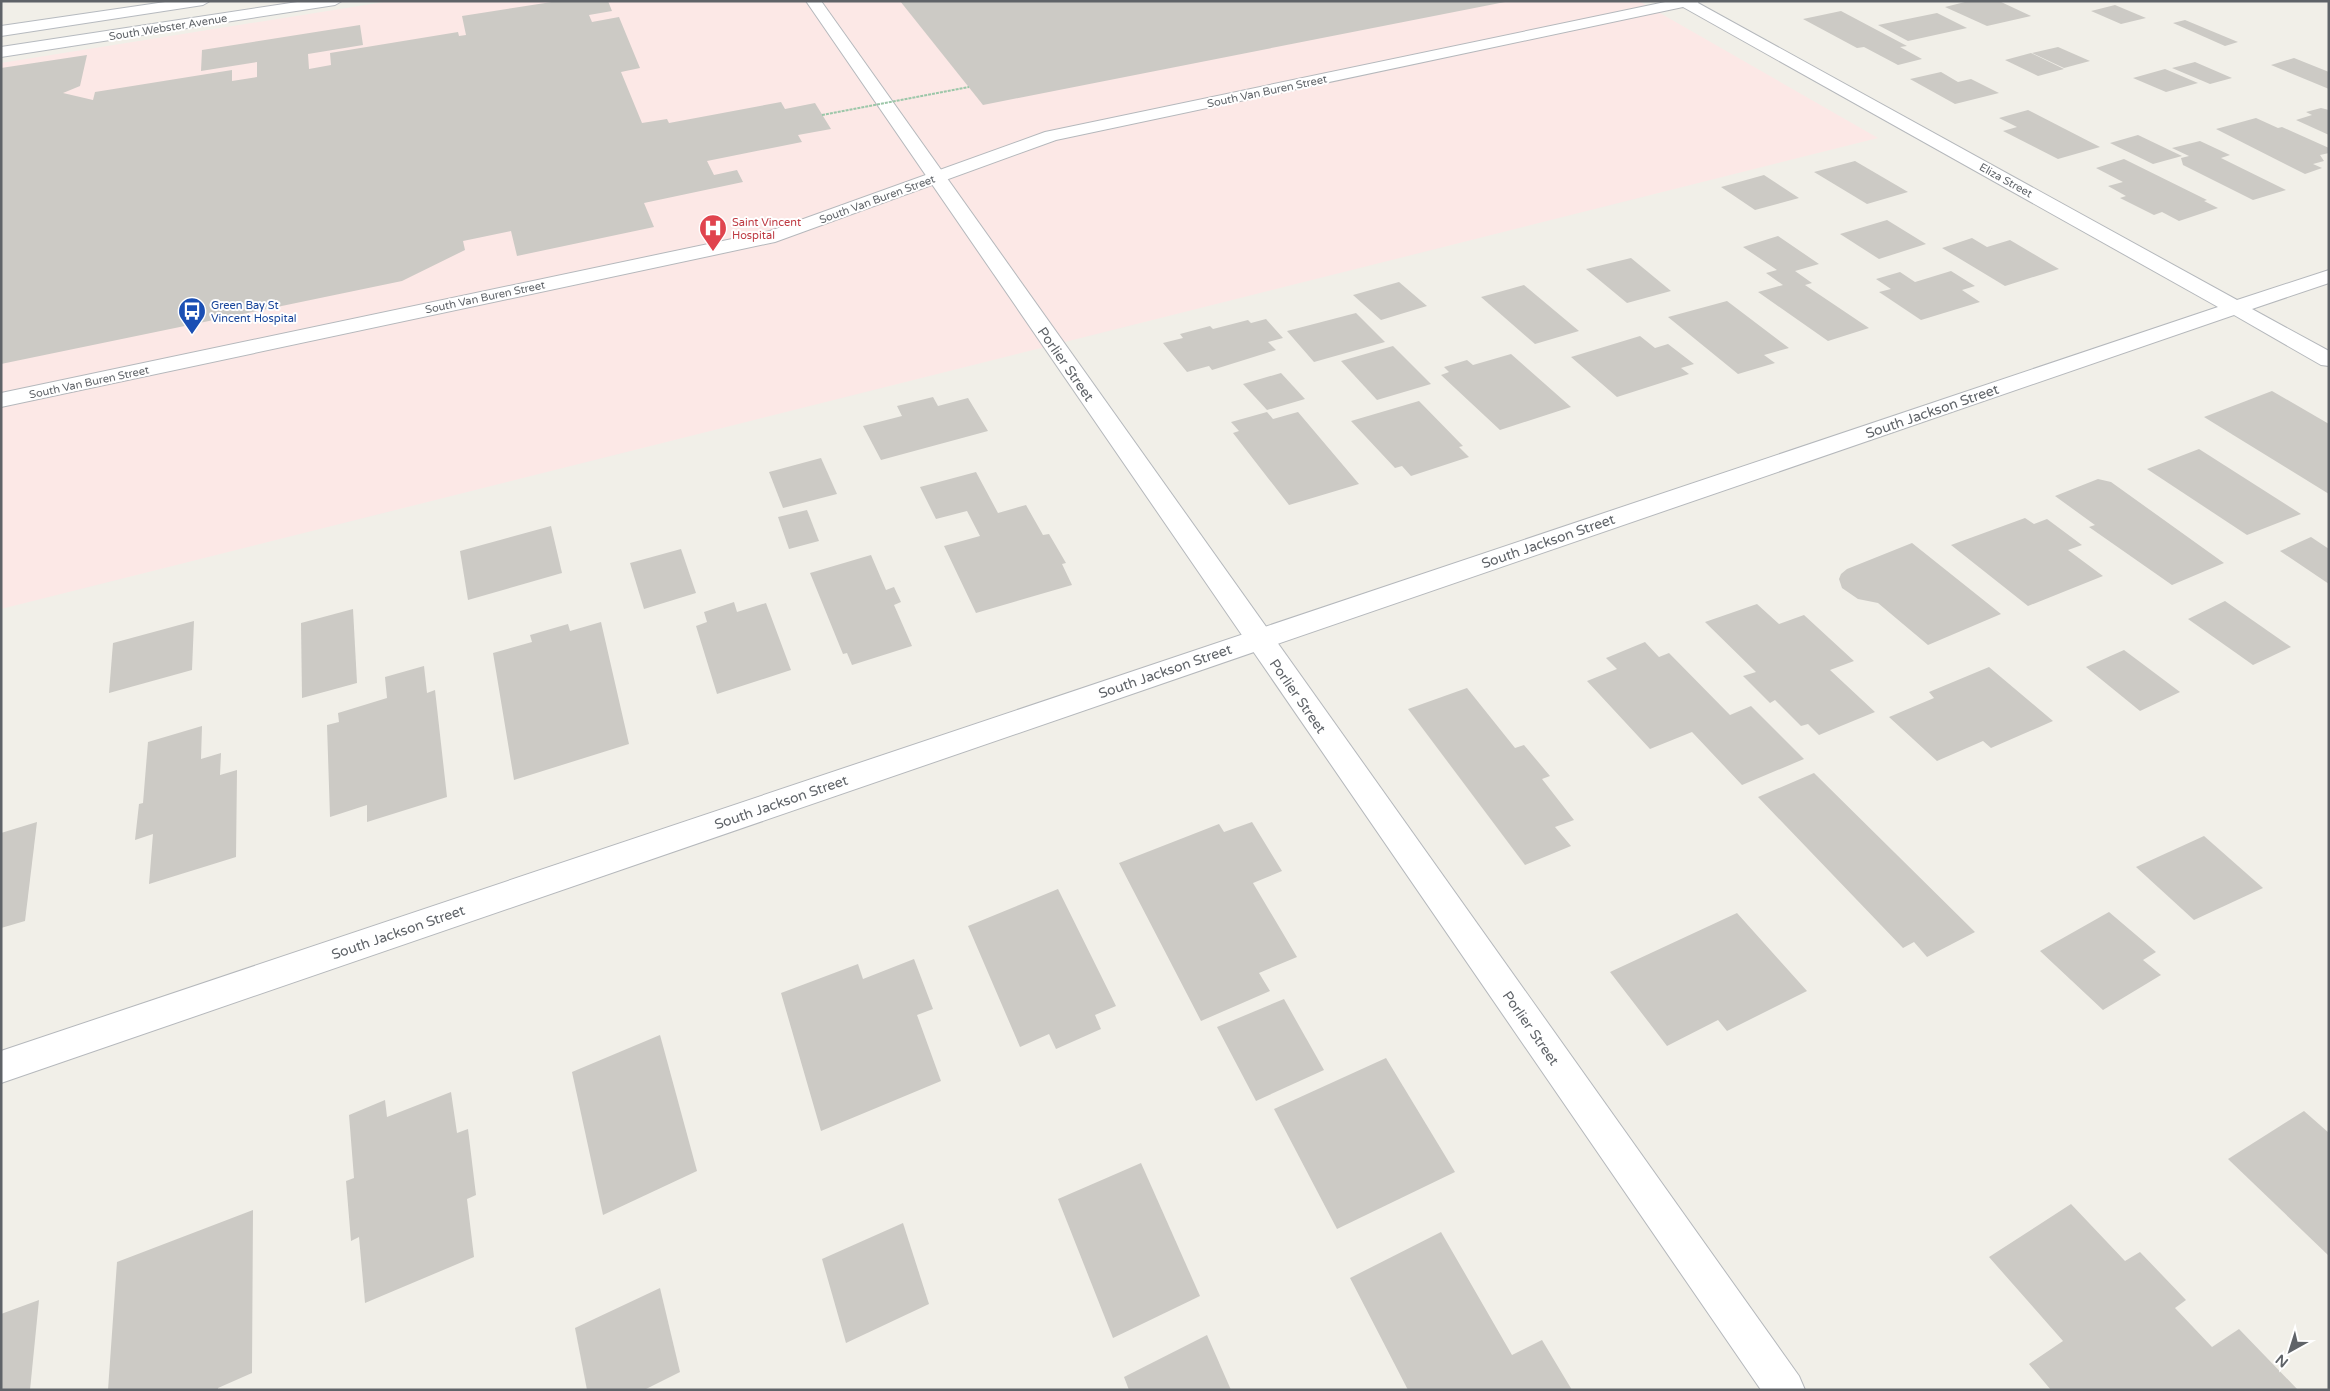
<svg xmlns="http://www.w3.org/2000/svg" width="2330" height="1391" viewBox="0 0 2330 1391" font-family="'Varela Round',sans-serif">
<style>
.medical{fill:#fce8e6}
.building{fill:#cccac5}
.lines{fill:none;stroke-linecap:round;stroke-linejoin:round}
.minor-casing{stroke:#b5b8bc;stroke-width:2}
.tertiary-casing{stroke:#b5b8bc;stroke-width:2}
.secondary-casing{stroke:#b6babf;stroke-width:2}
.minor{fill:#fff;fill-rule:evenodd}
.tertiary{fill:#fff;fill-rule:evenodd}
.secondary{fill:#fff;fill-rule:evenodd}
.path-bridge{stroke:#9cc7a9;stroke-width:2;stroke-dasharray:3 1;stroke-linecap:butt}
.labels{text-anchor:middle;stroke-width:4;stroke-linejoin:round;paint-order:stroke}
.far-street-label{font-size:11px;fill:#5f6368;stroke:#fff}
.far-health-label{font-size:11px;fill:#be3a42;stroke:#fff;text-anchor:start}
.far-transit-label{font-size:11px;fill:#164399;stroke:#fff;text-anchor:start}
.street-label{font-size:14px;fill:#5f6368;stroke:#fff}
</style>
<rect width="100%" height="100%" fill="#f1efe8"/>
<polygon class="medical" points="390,1 1639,1 1878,138 1,609 1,63"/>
<g class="building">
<polygon points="558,1 608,1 612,11 589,15 592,22 619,17 640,68 621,72 642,123 667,119 669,123 781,102 785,109 815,103 831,129 798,135 802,142 707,161 714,175 737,170 743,182 644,203 654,227 517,256 511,231 463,241 465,250 402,281 1,364 1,68 87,55 80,86 63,93 93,100 95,92 232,70 232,81 257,77 257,62 201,71 202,50 360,25 363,45 308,54 309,69 331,65 330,53 458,32 459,36 466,35 462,16"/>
<polygon points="900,1 1505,1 1505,2 983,105"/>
<polygon points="1969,1 1999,1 2031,16 1987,26 1945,7"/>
<polygon points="2115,5 2146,18 2121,24 2091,11"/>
<polygon points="1841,11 1907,46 1900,47 1922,59 1898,65 1864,47 1857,48 1803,19"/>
<polygon points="1937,13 1967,28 1908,41 1878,25"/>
<polygon points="2185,20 2238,42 2225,46 2173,23"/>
<polygon points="2058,47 2090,61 2064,68 2032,53"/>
<polygon points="2031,53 2064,69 2038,76 2005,60"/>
<polygon points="2294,58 2329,72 2329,89 2271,65"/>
<polygon points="2195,62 2232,78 2210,84 2172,68"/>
<polygon points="2165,69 2198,83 2166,92 2133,78"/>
<polygon points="1941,72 1958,82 1971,79 1999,93 1955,104 1910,79"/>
<polygon points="2321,108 2329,110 2329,135 2296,120 2312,115 2306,112"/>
<polygon points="2028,110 2100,147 2058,159 2003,131 2017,127 1999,118"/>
<polygon points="2256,118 2278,128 2282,127 2329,148 2329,153 2320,155 2324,161 2313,164 2322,168 2305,174 2216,129"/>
<polygon points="2138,135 2182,156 2153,164 2110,143"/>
<polygon points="2200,141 2230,155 2221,158 2286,190 2253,200 2183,165 2181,158 2189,156 2172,148"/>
<polygon points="2124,159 2207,200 2204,201 2218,208 2179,221 2162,212 2154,215 2120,198 2126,196 2108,186 2123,182 2096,168"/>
<polygon points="1855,161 1908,192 1867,204 1814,172"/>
<polygon points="1764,175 1799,198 1755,210 1721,187"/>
<polygon points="1887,220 1926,244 1879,259 1840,234"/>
<polygon points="1778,236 1819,264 1795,271 1812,283 1805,285 1869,328 1828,341 1758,292 1783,285 1766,273 1777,270 1743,247"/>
<polygon points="1972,238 1987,247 2010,240 2059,269 2005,286 1942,248"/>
<polygon points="1631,258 1671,291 1627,303 1586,269"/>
<polygon points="1951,271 1975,286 1962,290 1980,302 1921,320 1879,292 1891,289 1876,279 1900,272 1915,282"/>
<polygon points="1399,282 1427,306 1381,320 1353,295"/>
<polygon points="1524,285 1579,331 1535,344 1481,297"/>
<polygon points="1727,301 1789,348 1764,355 1775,363 1738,374 1668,317"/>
<polygon points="1356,313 1385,342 1314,362 1287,331"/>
<polygon points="1266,319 1283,338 1268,342 1276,350 1212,370 1209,366 1187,372 1163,343 1183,338 1180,334 1210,326 1213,329 1248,320 1251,323"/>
<polygon points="1640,336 1655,348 1668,344 1694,364 1681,368 1689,374 1617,397 1571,357"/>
<polygon points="1393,346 1431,384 1377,400 1341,361"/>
<polygon points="1511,354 1571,407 1500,430 1441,375 1449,372 1444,367 1467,360 1473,365"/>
<polygon points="1281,373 1305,399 1267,410 1243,384"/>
<polygon points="2272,391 2329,424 2329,494 2204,417"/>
<polygon points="933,397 938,406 968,398 988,431 881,460 863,426 902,416 897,406"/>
<polygon points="1419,401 1463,446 1459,447 1469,457 1411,476 1402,466 1395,468 1351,421"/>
<polygon points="1267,412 1273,419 1298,412 1359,484 1289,505 1233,433 1239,431 1231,422"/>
<polygon points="2199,449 2301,514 2247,535 2147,469"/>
<polygon points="821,458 837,494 783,508 769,472"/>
<polygon points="976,472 998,513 1026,505 1043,535 1049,534 1066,563 1062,564 1072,585 976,613 944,546 980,536 967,511 936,519 920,487"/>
<polygon points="2098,479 2111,482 2224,563 2172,585 2089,527 2095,525 2055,496"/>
<polygon points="807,510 819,541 789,549 778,517"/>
<polygon points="2025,518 2034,524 2047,519 2082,545 2068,550 2103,576 2028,606 1951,545"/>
<polygon points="551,526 562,573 468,600 460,551"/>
<polygon points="2311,537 2329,549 2329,584 2280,551"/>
<polygon points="1912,543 2001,614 1928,645 1878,603 1858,599 1842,588 1839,579 1841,574 1847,569"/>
<polygon points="681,549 696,593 644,609 630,563"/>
<polygon points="871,555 886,590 894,587 901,602 894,605 912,646 852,665 847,653 843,654 810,573"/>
<polygon points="2225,601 2291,647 2253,665 2188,619"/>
<polygon points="734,602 737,612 766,603 791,670 717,694 696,626 707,622 704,612"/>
<polygon points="1757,604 1779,624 1804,615 1854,661 1830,670 1875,712 1819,735 1808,724 1801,726 1775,700 1770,703 1743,676 1756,672 1705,622"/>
<polygon points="353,609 357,683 302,698 301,623"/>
<polygon points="194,621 192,670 109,693 113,643"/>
<polygon points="601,622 629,744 514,780 493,653 532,642 530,635 568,624 570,631"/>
<polygon points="1645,642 1659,657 1669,653 1730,715 1751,706 1804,759 1742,785 1692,732 1650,749 1587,681 1617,669 1606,658"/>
<polygon points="2124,650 2180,692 2140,711 2086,667"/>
<polygon points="424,666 427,693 435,690 447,797 367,822 367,805 330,817 327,725 339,722 338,713 387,698 385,677"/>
<polygon points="1989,667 2053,721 1991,748 1983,741 1937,761 1889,717 1934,698 1929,692"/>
<polygon points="1467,688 1515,748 1524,745 1550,776 1542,779 1574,820 1555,827 1571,846 1525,865 1408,709"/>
<polygon points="202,726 201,759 221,753 220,775 237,770 236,857 149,884 153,834 135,840 139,804 143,803 148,742"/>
<polygon points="1814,773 1975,932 1927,957 1914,942 1903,948 1758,797"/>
<polygon points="37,822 25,921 1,928 1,833"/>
<polygon points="1252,822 1282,871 1253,883 1297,957 1259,973 1270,991 1201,1021 1119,863 1219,824 1224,832"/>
<polygon points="2204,836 2263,888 2194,920 2136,867"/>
<polygon points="1058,889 1116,1006 1095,1015 1101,1029 1056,1049 1049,1034 1020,1047 968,926"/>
<polygon points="2109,912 2156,952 2143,960 2161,975 2103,1010 2040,951"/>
<polygon points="1737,913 1807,991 1727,1031 1718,1020 1667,1046 1610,972"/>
<polygon points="914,959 933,1009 917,1015 941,1081 821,1131 781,993 858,964 863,979"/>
<polygon points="1284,999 1324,1070 1256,1101 1217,1027"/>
<polygon points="660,1035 697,1171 603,1215 572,1072"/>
<polygon points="1386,1058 1455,1172 1337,1229 1274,1109"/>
<polygon points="451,1092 457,1133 468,1129 476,1195 467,1199 474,1257 365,1303 359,1237 351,1241 346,1181 354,1178 349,1115 385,1100 387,1117"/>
<polygon points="2304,1111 2329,1133 2329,1256 2228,1159"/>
<polygon points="1141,1163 1200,1296 1113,1338 1058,1199"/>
<polygon points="2071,1204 2125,1261 2140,1252 2186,1300 2175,1308 2212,1347 2239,1329 2298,1390 2051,1390 2029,1364 2063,1341 1989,1257"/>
<polygon points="253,1210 252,1373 218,1388 218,1390 108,1390 117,1262"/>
<polygon points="903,1223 929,1304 846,1343 822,1259"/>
<polygon points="1441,1232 1512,1355 1542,1340 1572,1390 1408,1390 1350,1278"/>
<polygon points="660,1288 680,1372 644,1390 587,1390 575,1328"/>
<polygon points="39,1300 30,1390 1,1390 1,1314"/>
<polygon points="1207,1335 1231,1390 1129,1390 1124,1377"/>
</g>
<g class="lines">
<g class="minor-casing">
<polygon id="minor" points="1670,1 1699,1 1698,3 2237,300 2329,270 2329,283 2252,309 2329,351 2329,366 2321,365 2234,315 1,1083 1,1051 2218,307 1683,7 1056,140 775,242 1,407 1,393 770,231 1045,132"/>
</g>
<g class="tertiary-casing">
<polygon id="tertiary" points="806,1 821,1 1799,1376 1805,1390 1761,1390"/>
</g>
<g class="secondary-casing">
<g id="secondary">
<polygon points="172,1 210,1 203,5 1,36 1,26"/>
<polygon points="304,1 342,1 335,5 1,57 1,47"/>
</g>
</g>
<use href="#minor" class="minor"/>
<use href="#tertiary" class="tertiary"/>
<use href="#secondary" class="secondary"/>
<polyline class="path-bridge" points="822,115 969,87"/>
</g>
<defs>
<g id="hospital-pin" transform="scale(1.4375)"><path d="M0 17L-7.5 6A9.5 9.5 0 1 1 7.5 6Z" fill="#e0444e" stroke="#fff"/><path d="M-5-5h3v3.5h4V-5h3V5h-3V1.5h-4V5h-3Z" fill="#fff"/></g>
<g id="bus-pin" transform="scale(1.4375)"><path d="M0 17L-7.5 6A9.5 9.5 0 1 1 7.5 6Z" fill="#1a4fb4" stroke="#fff"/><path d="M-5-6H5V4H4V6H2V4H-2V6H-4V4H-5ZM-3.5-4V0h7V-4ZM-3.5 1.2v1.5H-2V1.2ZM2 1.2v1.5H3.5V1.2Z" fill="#fff"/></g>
</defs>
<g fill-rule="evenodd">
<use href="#hospital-pin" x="713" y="228"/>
<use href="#bus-pin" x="192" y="311"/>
</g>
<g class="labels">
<g class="far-street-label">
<text transform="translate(168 27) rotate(-9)" y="4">South Webster Avenue</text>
<text transform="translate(1267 91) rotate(-12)" y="4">South Van Buren Street</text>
<text transform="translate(2006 180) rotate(29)" y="4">Eliza Street</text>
<text transform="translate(877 199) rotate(-20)" y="4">South Van Buren Street</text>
<text transform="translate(485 297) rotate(-12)" y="4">South Van Buren Street</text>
<text transform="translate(89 382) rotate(-12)" y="4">South Van Buren Street</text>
</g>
<g class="far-health-label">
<text x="732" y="226">Saint Vincent<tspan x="732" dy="13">Hospital</tspan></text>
</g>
<g class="far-transit-label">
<text x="211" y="309">Green Bay St<tspan x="211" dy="13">Vincent Hospital</tspan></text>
</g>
<g class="street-label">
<text transform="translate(1066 364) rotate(55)" y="5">Porlier Street</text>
<text transform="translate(1932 411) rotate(-19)" y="5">South Jackson Street</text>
<text transform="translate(1548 541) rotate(-19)" y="5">South Jackson Street</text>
<text transform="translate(1165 671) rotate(-19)" y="5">South Jackson Street</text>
<text transform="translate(1298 696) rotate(55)" y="5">Porlier Street</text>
<text transform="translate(781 802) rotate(-19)" y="5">South Jackson Street</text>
<text transform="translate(398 932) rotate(-19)" y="5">South Jackson Street</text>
<text transform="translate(1531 1028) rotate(55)" y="5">Porlier Street</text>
</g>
</g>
<rect width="2330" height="1391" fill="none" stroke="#5f6368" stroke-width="5"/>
<g transform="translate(2290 1351) rotate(219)" stroke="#ffffff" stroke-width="4" paint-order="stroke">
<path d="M0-4L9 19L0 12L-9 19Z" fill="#5f6368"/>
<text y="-8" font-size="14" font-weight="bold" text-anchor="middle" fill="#5f6368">N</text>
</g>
</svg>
